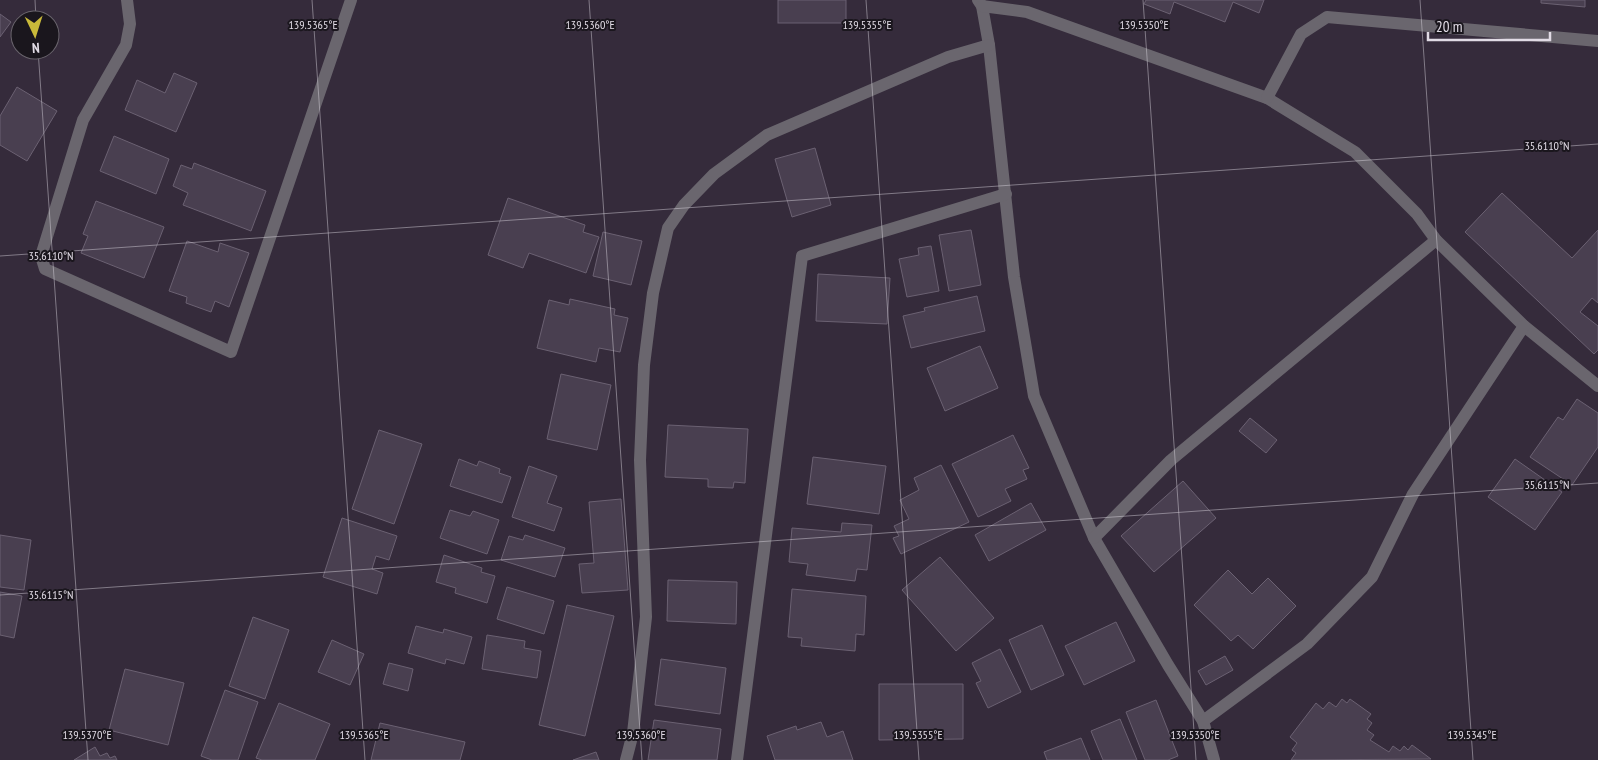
<svg xmlns="http://www.w3.org/2000/svg" width="1598" height="760" viewBox="0 0 1598 760" font-family="'PT Sans Narrow',sans-serif">
<style>
.building{fill:#493f50;stroke:#6b6172}
.lines{fill:none;stroke-linecap:round;stroke-linejoin:round}
.minor{stroke:#6a666e;stroke-width:12}
.ticks{fill:none;stroke:#e1dbe5;stroke-width:1;stroke-opacity:0.45}
.ticks-label{font-size:12px;text-anchor:middle;fill:#e1dbe5;stroke:#1a161d;stroke-width:4;stroke-linejoin:round;paint-order:stroke}
</style>
<rect width="100%" height="100%" fill="#352b3b"/>
<g class="building">
<rect x="778" y="0" width="68" height="23"/>
<polygon points="1146,0 1264,0 1259,13 1233,2 1225,22 1174,2 1170,14 1144,4"/>
<polygon points="1541,0 1585,0 1585,7 1541,3"/>
<polygon points="0,14 11,22 0,37"/>
<polygon points="174,73 197,83 176,132 125,110 137,80 165,93"/>
<polygon points="17,87 57,111 27,161 0,145 0,116"/>
<polygon points="114,136 169,159 156,194 100,171"/>
<polygon points="815,148 831,205 792,217 775,159"/>
<polygon points="194,163 266,191 251,231 183,205 188,193 173,186 181,165 192,169"/>
<polygon points="1502,193 1572,258 1598,230 1598,303 1592,298 1580,312 1598,326 1598,350 1594,354 1465,232"/>
<polygon points="508,198 585,225 583,232 599,237 586,273 529,253 523,268 488,255"/>
<polygon points="96,201 164,227 144,278 81,253 88,236 83,234"/>
<polygon points="971,230 981,285 949,291 939,235"/>
<polygon points="603,232 642,241 631,285 593,276"/>
<polygon points="187,241 218,252 220,243 249,253 229,307 215,301 211,312 186,303 187,297 169,291"/>
<polygon points="931,246 939,291 907,297 899,259 919,255 918,248"/>
<polygon points="818,274 890,278 887,324 816,321"/>
<polygon points="977,296 985,331 911,348 903,316 925,311 924,308"/>
<polygon points="570,299 615,309 614,315 628,318 620,352 599,348 596,362 537,348 549,300 569,305"/>
<polygon points="980,346 998,388 945,411 927,368"/>
<polygon points="561,374 611,385 597,450 547,439"/>
<polygon points="1577,399 1598,413 1598,447 1572,485 1530,457 1558,417 1563,420"/>
<polygon points="1250,418 1277,440 1266,453 1239,431"/>
<polygon points="668,425 748,429 745,483 734,482 733,488 708,487 708,479 665,477"/>
<polygon points="379,430 422,444 394,524 352,509"/>
<polygon points="1013,435 1029,468 1023,470 1027,479 1005,489 1011,501 978,517 952,464"/>
<polygon points="813,457 886,466 879,514 807,504"/>
<polygon points="459,459 477,466 479,461 500,469 499,473 511,477 502,503 450,486"/>
<polygon points="1515,459 1562,492 1535,530 1488,497"/>
<polygon points="941,465 969,522 901,554 893,538 899,536 894,526 909,519 900,500 919,490 914,478"/>
<polygon points="529,466 557,476 547,503 562,508 554,531 512,517"/>
<polygon points="1183,481 1216,518 1154,572 1121,536"/>
<polygon points="621,499 628,590 582,593 579,564 594,563 589,502"/>
<polygon points="1031,503 1046,530 989,561 975,535"/>
<polygon points="450,510 470,516 473,511 499,520 487,554 440,538"/>
<polygon points="342,518 397,536 389,560 376,556 372,569 383,573 377,594 323,577"/>
<polygon points="842,523 872,525 867,570 857,569 855,581 806,575 808,564 789,562 792,528 841,532"/>
<polygon points="0,535 31,540 24,590 0,587"/>
<polygon points="525,535 565,548 555,577 501,560 509,536 523,540"/>
<polygon points="444,555 482,568 481,572 495,576 487,603 455,593 456,588 436,582"/>
<polygon points="940,557 994,618 956,651 902,590"/>
<polygon points="1228,570 1252,594 1268,578 1296,606 1253,649 1238,635 1231,641 1194,605"/>
<polygon points="668,580 737,582 736,624 667,621"/>
<polygon points="507,587 554,601 544,634 497,619"/>
<polygon points="792,589 866,596 864,635 856,634 855,651 801,646 802,638 788,637"/>
<polygon points="0,592 22,596 14,638 0,635"/>
<polygon points="567,605 614,616 585,736 539,725"/>
<polygon points="253,617 289,630 265,699 229,686"/>
<polygon points="1116,622 1135,661 1084,685 1065,646"/>
<polygon points="1042,625 1064,675 1031,690 1009,640"/>
<polygon points="416,626 443,633 444,629 472,637 464,664 446,659 445,664 408,653"/>
<polygon points="487,635 525,641 524,648 541,651 537,678 482,669"/>
<polygon points="332,640 364,654 350,685 318,672"/>
<polygon points="1000,649 1021,692 988,708 976,683 981,681 972,663"/>
<polygon points="1225,656 1233,670 1206,685 1198,671"/>
<polygon points="661,659 726,668 720,714 655,705"/>
<polygon points="389,663 413,669 408,691 383,684"/>
<polygon points="125,669 184,683 168,745 109,730"/>
<polygon points="879,684 963,684 963,739 879,740"/>
<polygon points="225,690 258,702 238,760 212,760 201,756"/>
<polygon points="1342,699 1347,703 1350,699 1371,714 1367,719 1372,723 1367,730 1374,735 1370,740 1389,752 1393,746 1400,751 1404,746 1408,750 1412,745 1431,759 1291,760 1296,753 1292,750 1297,743 1290,737 1316,703 1323,709 1329,702 1336,707"/>
<polygon points="1156,700 1178,756 1168,760 1145,760 1126,712"/>
<polygon points="279,703 330,724 315,760 262,760 256,758"/>
<polygon points="1120,719 1137,760 1103,760 1091,731"/>
<polygon points="654,720 721,729 717,760 648,760"/>
<polygon points="821,722 827,737 843,731 853,760 775,760 767,736 796,726 797,730"/>
<polygon points="380,723 465,742 460,760 371,760"/>
<polygon points="1081,738 1090,760 1047,760 1044,752"/>
<polygon points="95,747 100,756 107,753 110,758 115,756 117,760 74,760"/>
<polygon points="596,752 599,760 573,760"/>
</g>
<g class="lines">
<g class="minor">
<polyline points="127,0 130,24 126,45 83,120 41,256 45,269 231,352 351,0"/>
<polyline points="978,0 982,6 989,45 1014,277 1034,396 1094,538 1168,665 1203,721 1214,760"/>
<polyline points="982,6 1027,12 1267,98 1355,152 1417,214 1436,240 1524,326 1598,386"/>
<polyline points="1267,98 1301,34 1327,17 1598,41"/>
<polyline points="1094,538 1171,460 1436,240"/>
<polyline points="1203,721 1307,644 1372,577 1413,494 1524,326"/>
<polyline points="626,760 633,733 646,617 640,460 644,365 653,293 668,228 684,205 714,174 767,135 948,57 989,45"/>
<polyline points="737,760 802,256 1006,194"/>
</g>
</g>
<path class="ticks" d="M 35,0 L 36,20M 312,0 L 365,760M 589,0 L 642,760M 866,0 L 919,760M 1143,0 L 1196,760M 1420,0 L 1473,760M 38,50 L 88,760M 0,256 L 1598,144M 0,595 L 1598,483"/>
<g class="ticks-label">
<text x="313" y="29">139.5365°E</text>
<text x="590" y="29">139.5360°E</text>
<text x="867" y="29">139.5355°E</text>
<text x="1144" y="29">139.5350°E</text>
<text x="1547" y="150">35.6110°N</text>
<text x="51" y="260">35.6110°N</text>
<text x="1547" y="489">35.6115°N</text>
<text x="51" y="599">35.6115°N</text>
<text x="87" y="739">139.5370°E</text>
<text x="364" y="739">139.5365°E</text>
<text x="641" y="739">139.5360°E</text>
<text x="918" y="739">139.5355°E</text>
<text x="1195" y="739">139.5350°E</text>
<text x="1472" y="739">139.5345°E</text>
</g>
<g transform="translate(35 35) rotate(176)"><circle r="24" fill="#1a161d" stroke="#6a656d"/>
<path d="M0-4L9 19L0 12L-9 19Z" fill="#caba3a"/>
<text y="-8" font-size="14" font-weight="bold" text-anchor="middle" fill="#e1dbe5">N</text>
</g>
<path d="M1428 32v8h122v-8" fill="none" stroke="#e1dbe5" stroke-width="2.5"/>
<text x="1436" y="32" font-size="15" fill="#e1dbe5" stroke="#1a161d" stroke-width="4" paint-order="stroke">20 m</text>
</svg>
